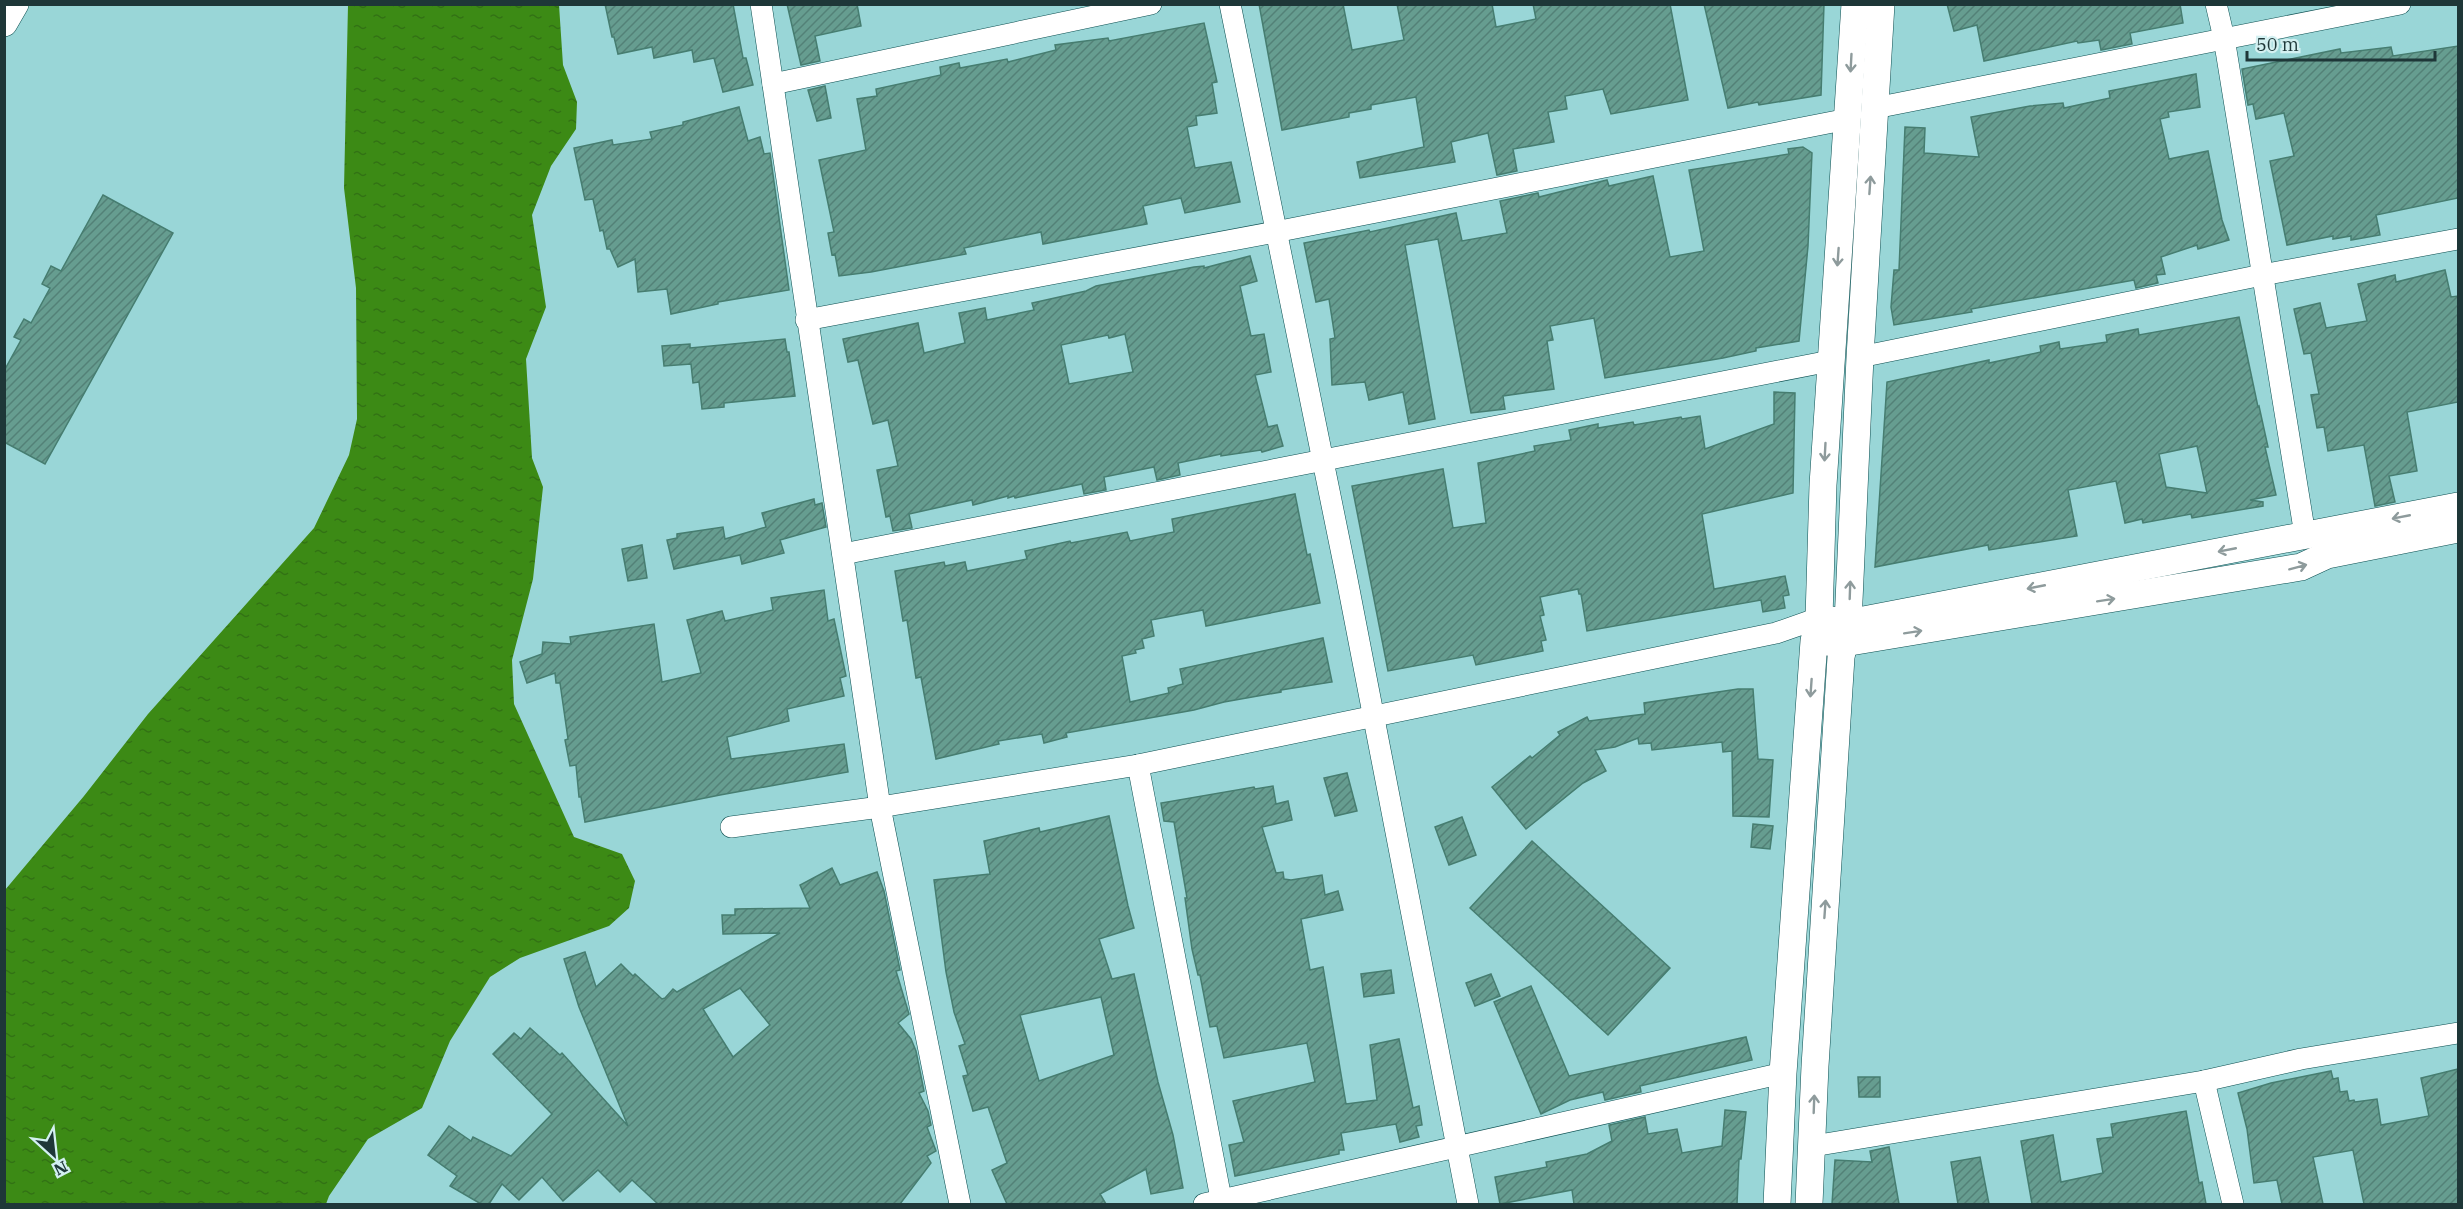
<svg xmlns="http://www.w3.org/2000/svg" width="2463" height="1209" viewBox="0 0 2463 1209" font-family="'IBM Plex Serif',serif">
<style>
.water{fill:url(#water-ripples)}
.building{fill:url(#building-hatch);stroke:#467d70;stroke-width:1.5;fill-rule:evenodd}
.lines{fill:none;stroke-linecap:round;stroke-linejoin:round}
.minor-casing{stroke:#0b4e50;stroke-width:22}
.tertiary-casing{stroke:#0b4e50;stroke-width:28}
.minor{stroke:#fff;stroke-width:21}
.tertiary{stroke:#fff;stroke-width:27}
.oneway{stroke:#8e9b9c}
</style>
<defs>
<pattern id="water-ripples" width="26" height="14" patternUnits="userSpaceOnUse" patternTransform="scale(1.5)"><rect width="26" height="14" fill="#3c8a15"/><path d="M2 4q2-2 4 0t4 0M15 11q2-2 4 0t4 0" fill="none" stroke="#327214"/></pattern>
<pattern id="building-hatch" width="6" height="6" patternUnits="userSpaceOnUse" patternTransform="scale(1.5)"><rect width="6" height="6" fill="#669d90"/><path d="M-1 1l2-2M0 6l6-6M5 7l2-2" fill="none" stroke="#538177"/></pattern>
</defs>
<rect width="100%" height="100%" fill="#99d6d7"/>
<polygon class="water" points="348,5 559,5 563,65 577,102 576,129 551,166 532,215 546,307 526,359 532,458 543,487 533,579 512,660 514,704 574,837 622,854 635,881 629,908 609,926 520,958 490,977 450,1041 422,1108 368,1139 329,1196 326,1204 5,1204 5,890 84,796 148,714 314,528 349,455 357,419 356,288 344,188"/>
<g class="building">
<polygon points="605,4 733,4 743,58 746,58 753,85 723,92 714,58 694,62 692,50 654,58 652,47 618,54 614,37 612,37"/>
<polygon points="787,4 857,4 861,26 815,36 820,61 801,65"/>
<polygon points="1259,4 1343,4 1352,50 1404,40 1397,4 1492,4 1496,27 1536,19 1533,4 1670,4 1688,100 1611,114 1603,89 1565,96 1567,109 1548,112 1554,142 1513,149 1517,171 1497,175 1488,133 1451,142 1455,162 1360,178 1357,162 1424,147 1416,97 1371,105 1371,109 1349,113 1349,117 1282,130"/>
<polygon points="1704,4 1824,4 1821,95 1759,105 1758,102 1728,108"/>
<polygon points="1947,4 2180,4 2183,23 2130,33 2132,44 2101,50 2099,40 2078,43 2077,41 1984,61 1977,25 1954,31"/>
<polygon points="1204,23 1217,82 1212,83 1217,113 1196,116 1197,125 1187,127 1195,168 1231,162 1240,202 1185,213 1181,198 1143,206 1147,224 1043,244 1041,232 964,248 966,254 871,272 839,276 835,254 832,255 828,233 834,232 819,160 866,150 857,99 877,96 876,89 941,75 940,67 959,63 960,68 1007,59 1008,62 1056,50 1055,45 1108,38 1109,41"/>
<polygon points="2458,46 2458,198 2376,215 2380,235 2351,240 2351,236 2333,239 2333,236 2287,245 2270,161 2294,156 2284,113 2256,119 2253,104 2248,105 2242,69 2340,49 2341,53 2391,47 2393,56"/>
<polygon points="2196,74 2200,107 2168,112 2169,117 2160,119 2169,159 2208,151 2222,220 2229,240 2198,249 2197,245 2161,257 2165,274 2156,275 2158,283 2136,288 2134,280 2123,282 1971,309 1972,312 1894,325 1891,307 1894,270 1899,270 1905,127 1925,128 1924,153 1979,157 1971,117 2030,106 2063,103 2064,108 2110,98 2109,91"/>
<polygon points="825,86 831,118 817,121 808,90"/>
<polygon points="739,107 748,141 760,137 764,154 770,153 789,290 718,302 718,304 671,314 667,289 638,292 635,259 618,267 610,249 607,249 603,230 600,231 593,199 585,200 574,148 612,140 613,145 652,139 650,132 683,125 683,122"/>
<polygon points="1803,147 1812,153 1808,246 1799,341 1756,348 1756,351 1723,358 1605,378 1594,318 1550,326 1553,340 1547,341 1554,389 1503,396 1505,409 1471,413 1438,239 1405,245 1435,419 1409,424 1403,392 1369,400 1365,382 1332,385 1330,339 1335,338 1329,299 1316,302 1304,243 1369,230 1370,232 1456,213 1462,241 1507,233 1500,201 1538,193 1539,197 1607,180 1609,186 1653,176 1670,257 1704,251 1689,170 1789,154 1788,149"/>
<polygon points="103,195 173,233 45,464 4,442 4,371 21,340 14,337 24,319 31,323 50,288 42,284 51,266 61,271"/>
<path d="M 1250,256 L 1257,281 L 1240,286 L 1251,336 L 1264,334 L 1271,372 L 1255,375 L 1268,427 L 1277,425 L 1283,446 L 1262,452 L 1261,450 L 1221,456 L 1221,454 L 1178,463 L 1180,475 L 1157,480 L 1154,467 L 1104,477 L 1106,490 L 1084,494 L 1082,484 L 1015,498 L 1014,496 L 1008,498 L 1008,496 L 973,505 L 972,500 L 909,514 L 912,528 L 893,531 L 890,516 L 886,517 L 877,470 L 898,466 L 888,420 L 873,424 L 858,360 L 848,362 L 843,339 L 918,323 L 924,353 L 965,343 L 959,313 L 985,308 L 987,320 L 1034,310 L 1032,303 L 1086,291 L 1096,286 L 1194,267 L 1204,266 L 1204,268 ZM 1125,334 L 1133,372 L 1069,384 L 1061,345 L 1108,335 L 1109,338 Z"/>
<polygon points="2445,270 2451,297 2458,296 2458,402 2407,412 2417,471 2389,476 2395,502 2375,506 2364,445 2328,451 2324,427 2317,428 2311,395 2319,394 2311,353 2304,354 2294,309 2320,303 2326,328 2367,321 2358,284 2395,275 2396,282"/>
<path d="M 2239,317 L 2258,407 L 2259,406 L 2268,447 L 2265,447 L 2276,495 L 2250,500 L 2263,502 L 2263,506 L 2192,518 L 2191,514 L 2143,523 L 2142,519 L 2125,523 L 2116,481 L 2068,490 L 2077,536 L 1989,550 L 1988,545 L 1875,567 L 1887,382 L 1989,360 L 1989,363 L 2041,352 L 2040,346 L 2059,342 L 2060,349 L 2107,342 L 2106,335 L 2138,329 L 2139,335 ZM 2197,446 L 2207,493 L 2166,487 L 2159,454 Z"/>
<polygon points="785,339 787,352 789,352 795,396 724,403 724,407 702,409 699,382 693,383 691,364 664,366 662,346 690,344 690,348"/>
<polygon points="1774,392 1795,393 1793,493 1702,514 1714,589 1785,576 1789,595 1783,596 1785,608 1763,612 1761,600 1587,631 1581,594 1579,594 1578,589 1540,597 1544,615 1540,616 1546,640 1541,641 1543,651 1476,665 1473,655 1388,671 1352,486 1443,469 1453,528 1486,523 1478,463 1535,451 1534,446 1571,440 1569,430 1598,424 1598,428 1633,422 1634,425 1681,417 1682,419 1700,416 1705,449 1774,424"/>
<polygon points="1295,494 1307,555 1310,554 1320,603 1206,626 1203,610 1151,620 1154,636 1142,639 1144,648 1135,650 1136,653 1122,656 1130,702 1169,693 1168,688 1183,684 1180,669 1323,638 1332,682 1281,690 1281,692 1224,702 1194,710 1066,733 1067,737 1044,743 1042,734 998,741 999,744 936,759 921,677 916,678 907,620 903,621 895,571 944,562 945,566 965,562 967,571 1027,559 1025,551 1070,541 1071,543 1127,532 1130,541 1174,532 1172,519"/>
<polygon points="814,499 815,505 822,503 826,527 780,540 784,553 742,564 740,555 674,569 667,540 677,538 677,534 723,527 725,539 766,527 762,513"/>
<polygon points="642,545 647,578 628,581 622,549"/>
<polygon points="824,590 828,621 834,619 846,676 840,678 844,696 787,709 789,721 727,737 731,759 844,744 848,772 720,795 585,822 581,797 579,797 576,765 570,766 565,740 568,739 560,683 556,683 555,673 527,683 520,662 542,654 543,642 571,644 570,637 654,624 662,682 701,673 687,620 722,611 725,621 773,610 771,598"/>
<polygon points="1738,689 1753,689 1758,759 1773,760 1769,817 1733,816 1732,751 1723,752 1722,742 1652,750 1651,743 1639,744 1638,738 1615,747 1595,750 1606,771 1583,783 1526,829 1492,787 1530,756 1532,758 1560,735 1558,732 1587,717 1589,721 1645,714 1644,703"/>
<polygon points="1347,773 1357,811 1335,816 1324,778"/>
<polygon points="1273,786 1276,804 1288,801 1292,820 1262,827 1276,873 1283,872 1284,879 1291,880 1322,875 1325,895 1338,891 1343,910 1301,919 1310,970 1323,967 1346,1104 1377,1100 1370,1045 1399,1039 1413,1108 1419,1106 1422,1125 1416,1126 1419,1137 1400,1142 1396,1124 1341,1133 1344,1150 1339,1150 1339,1154 1235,1176 1229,1145 1244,1142 1233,1101 1315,1082 1307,1043 1224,1058 1217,1026 1210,1027 1200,975 1198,975 1192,949 1185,898 1187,898 1174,822 1164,821 1161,803 1254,787 1255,789"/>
<path d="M 1109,816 L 1128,906 L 1134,928 L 1099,939 L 1112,979 L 1134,974 L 1158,1082 L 1173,1135 L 1183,1188 L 1151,1194 L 1146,1169 L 1100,1194 L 1106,1204 L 1007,1204 L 992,1170 L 1007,1163 L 988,1107 L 973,1111 L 963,1076 L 968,1075 L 959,1046 L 965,1044 L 954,1012 L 946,972 L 934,880 L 990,874 L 984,841 L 1039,828 L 1040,832 ZM 1101,997 L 1114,1055 L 1039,1081 L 1020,1015 Z"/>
<polygon points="1462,817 1476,855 1449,865 1435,827"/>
<polygon points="1753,824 1773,826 1770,849 1751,847"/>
<polygon points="1532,841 1670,968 1608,1035 1470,908"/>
<path d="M 832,868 L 840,885 L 877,872 L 884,891 L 900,970 L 896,971 L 909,1014 L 898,1023 L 911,1039 L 916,1051 L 924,1091 L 919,1093 L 928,1111 L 931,1125 L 927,1127 L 936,1151 L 927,1156 L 931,1163 L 900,1204 L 658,1204 L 632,1180 L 620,1192 L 598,1170 L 563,1201 L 542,1177 L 519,1200 L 502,1184 L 489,1204 L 481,1204 L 450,1186 L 457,1176 L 428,1155 L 449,1126 L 471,1141 L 473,1137 L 511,1156 L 552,1114 L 493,1054 L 514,1033 L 521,1039 L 530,1028 L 560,1055 L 562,1053 L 628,1126 L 579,1007 L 564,959 L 585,952 L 596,987 L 621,964 L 633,976 L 635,974 L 662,999 L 665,998 L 673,989 L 677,992 L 780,933 L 723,934 L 722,915 L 735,915 L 735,909 L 810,908 L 800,885 ZM 740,988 L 770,1025 L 733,1057 L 703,1009 Z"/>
<polygon points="1391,970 1394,993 1364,997 1361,974"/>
<polygon points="1491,974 1500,996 1475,1006 1466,983"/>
<polygon points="1531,986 1569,1076 1746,1037 1752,1060 1640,1086 1641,1092 1605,1100 1603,1092 1570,1100 1541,1114 1494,1002"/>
<polygon points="2458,1069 2458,1204 2364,1204 2353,1150 2313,1157 2323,1204 2282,1204 2277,1180 2254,1183 2247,1129 2238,1093 2271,1083 2331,1071 2333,1079 2338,1078 2340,1092 2347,1091 2349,1101 2354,1100 2355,1102 2377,1099 2381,1125 2429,1116 2421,1078"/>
<polygon points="1858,1077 1880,1077 1880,1097 1859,1097"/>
<polygon points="1725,1110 1746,1112 1741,1159 1739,1159 1737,1204 1574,1204 1572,1190 1500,1204 1495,1177 1547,1167 1546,1162 1587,1154 1612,1141 1609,1125 1645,1117 1648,1134 1677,1129 1682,1153 1722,1146"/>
<polygon points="2186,1111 2199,1183 2202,1182 2206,1204 2032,1204 2021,1141 2053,1135 2061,1182 2103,1173 2097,1139 2113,1137 2111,1124"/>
<polygon points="1889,1147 1899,1204 1832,1204 1835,1160 1872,1162 1870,1151"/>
<polygon points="1980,1157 1989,1204 1958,1204 1951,1162"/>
</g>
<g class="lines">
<g class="minor-casing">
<g id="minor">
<polyline points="761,4 880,807 960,1204"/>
<polyline points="1230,4 1346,574 1468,1204"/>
<polyline points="2216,4 2224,38 2305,535"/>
<polyline points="773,84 1151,4"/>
<polyline points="1875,108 2400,4"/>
<polyline points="806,320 1275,232 1848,119"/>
<polyline points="1860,357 2262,275 2458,239"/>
<polyline points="843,554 1830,361"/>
<polyline points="1138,765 1222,1204"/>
<polyline points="731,827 880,807 1138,765 1776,633 1819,618"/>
<polyline points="2204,1081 2233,1204"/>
<polyline points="1813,1146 2204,1081 2301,1059 2458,1033"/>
<polyline points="1204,1204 1783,1073"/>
</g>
</g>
<g class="tertiary-casing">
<g id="tertiary">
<polyline points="4,23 15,4"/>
<polyline points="1832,620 1848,623 2458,506"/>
<polyline points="1827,642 1844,643 2301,567 2327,555 2458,529"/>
<polyline points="1777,1204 1783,1073 1814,641 1819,618 1823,485 1855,4"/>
<polyline points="1809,1204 1815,1066 1841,657 1848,623 1860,357 1881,4"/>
</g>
</g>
<use href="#minor" class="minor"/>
<use href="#tertiary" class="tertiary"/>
</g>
<defs><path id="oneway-shaft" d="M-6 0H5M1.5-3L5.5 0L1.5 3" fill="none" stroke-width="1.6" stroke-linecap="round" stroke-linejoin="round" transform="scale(1.5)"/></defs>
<g class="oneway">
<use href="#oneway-shaft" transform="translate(1851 63) rotate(93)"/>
<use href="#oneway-shaft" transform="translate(1870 185) rotate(-86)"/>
<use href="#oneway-shaft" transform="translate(1838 257) rotate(94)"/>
<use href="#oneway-shaft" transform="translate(1825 452) rotate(93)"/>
<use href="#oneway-shaft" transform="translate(2401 517) rotate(169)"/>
<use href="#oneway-shaft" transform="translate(2227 550) rotate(169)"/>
<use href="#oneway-shaft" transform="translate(2298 567) rotate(-15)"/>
<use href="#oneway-shaft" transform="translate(2036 587) rotate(169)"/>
<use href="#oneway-shaft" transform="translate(1850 590) rotate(-88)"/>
<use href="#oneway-shaft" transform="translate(2106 600) rotate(-9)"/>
<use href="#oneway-shaft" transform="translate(1913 632) rotate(-9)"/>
<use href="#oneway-shaft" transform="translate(1811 688) rotate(94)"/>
<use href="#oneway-shaft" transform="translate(1825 909) rotate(-86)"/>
<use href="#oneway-shaft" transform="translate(1814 1104) rotate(-88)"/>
</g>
<rect width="2463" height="1209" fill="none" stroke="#1e3738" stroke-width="12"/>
<g transform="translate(54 1155) rotate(153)" stroke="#d3f0f1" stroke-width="4.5" paint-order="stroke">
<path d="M0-4.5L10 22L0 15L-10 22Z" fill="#1e3738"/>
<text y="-9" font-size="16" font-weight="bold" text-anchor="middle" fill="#1e3738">N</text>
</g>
<path d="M2247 51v9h188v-9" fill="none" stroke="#1e3738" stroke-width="3"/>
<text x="2256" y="51" font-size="18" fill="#1e3738" stroke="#d3f0f1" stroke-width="4.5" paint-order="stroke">50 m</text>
</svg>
